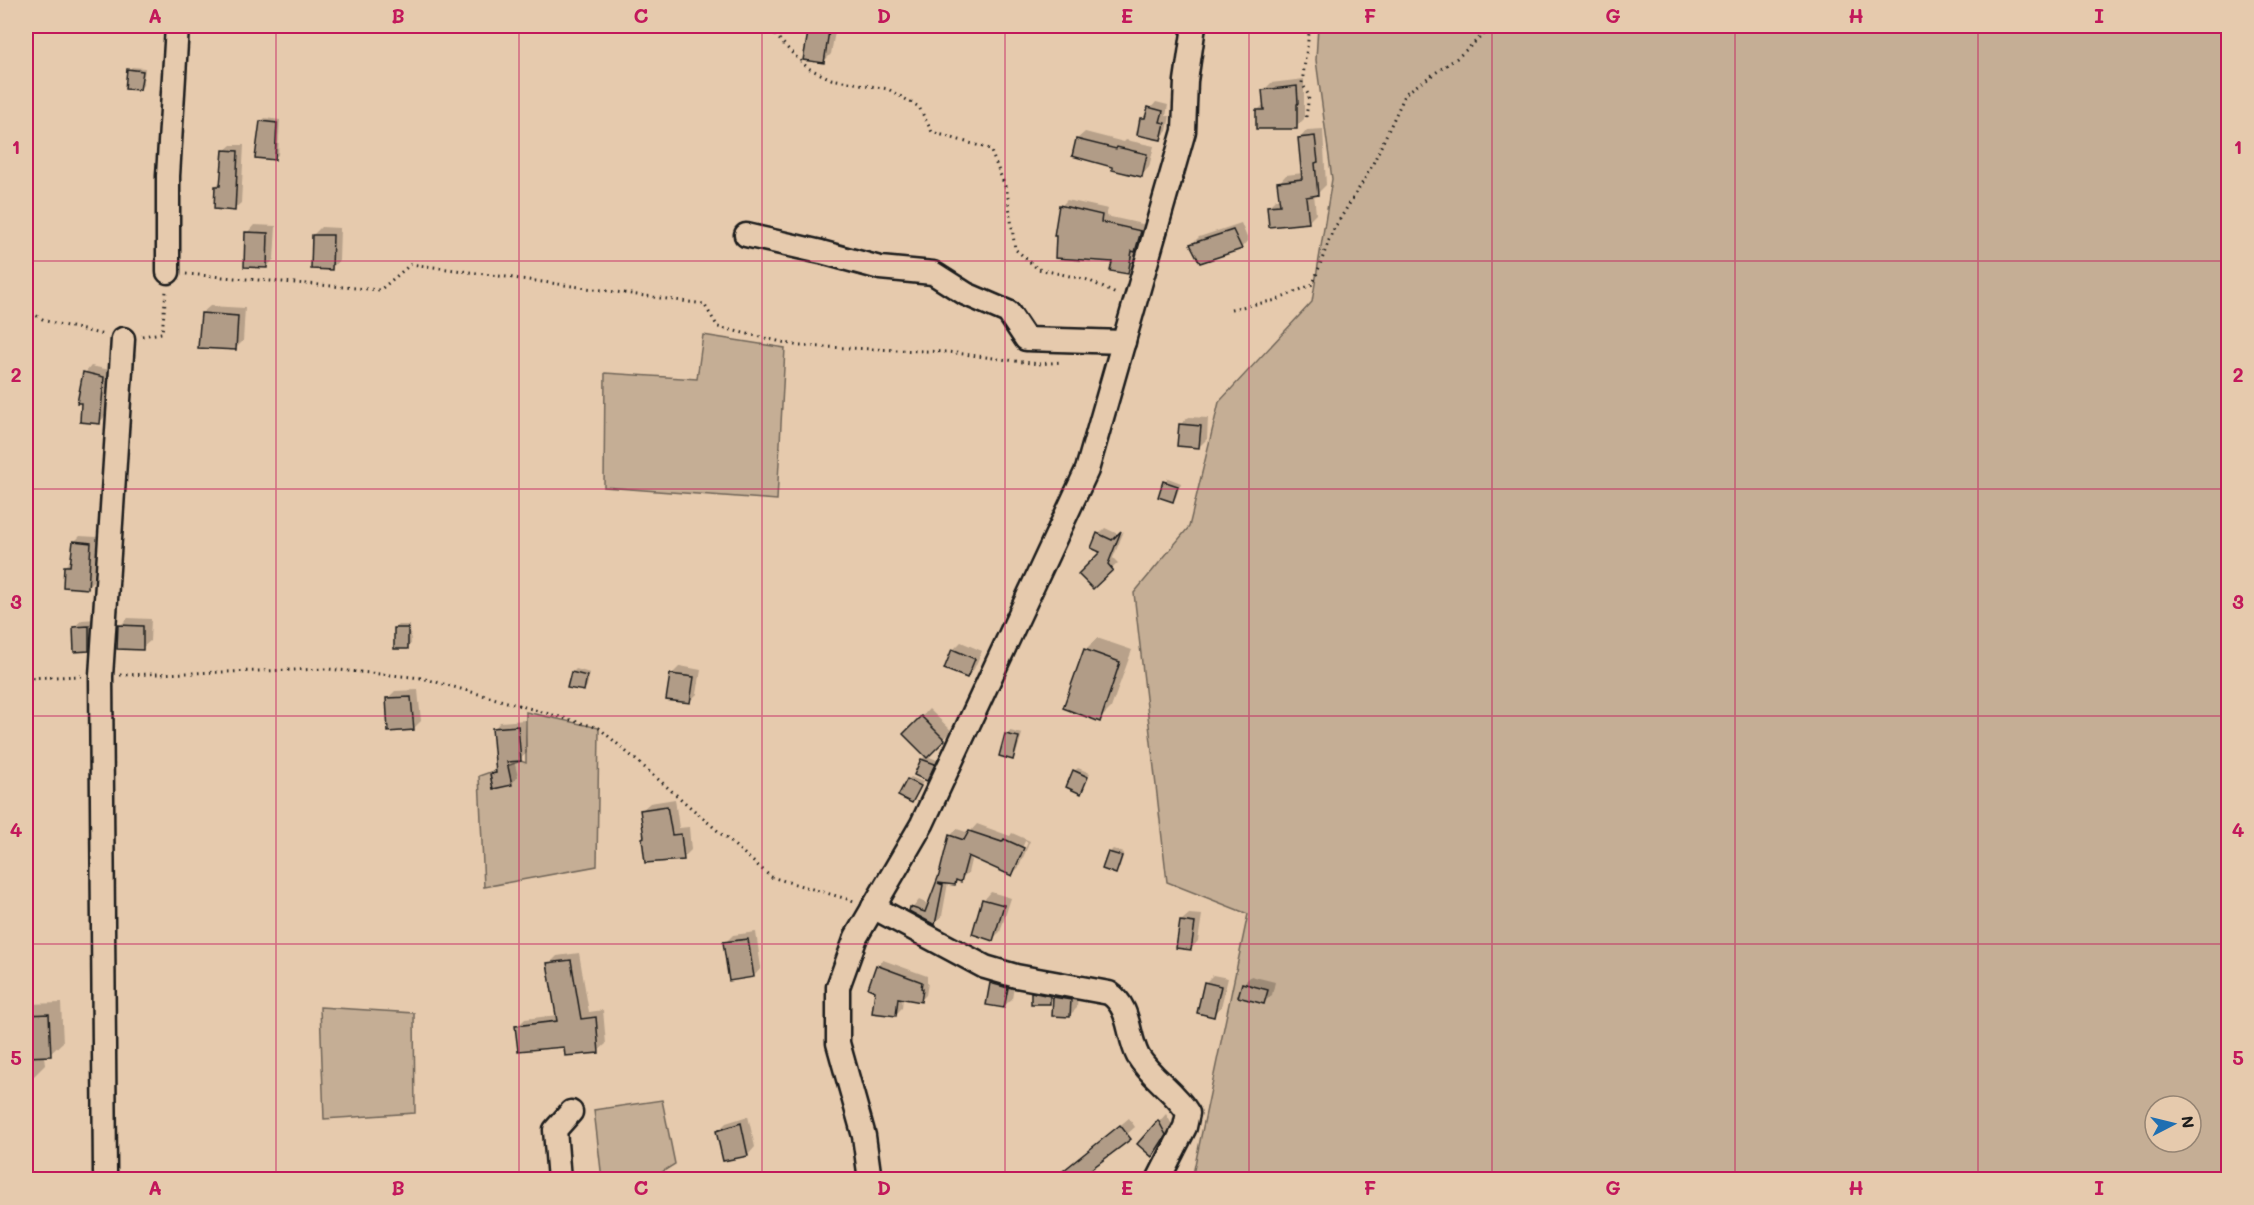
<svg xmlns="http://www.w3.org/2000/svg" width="2254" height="1205" viewBox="0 0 2254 1205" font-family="Mali,sans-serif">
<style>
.green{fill:#c5ae95;stroke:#706558;stroke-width:1.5;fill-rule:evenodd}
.shadow{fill:#0003;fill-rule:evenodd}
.building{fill:#b19c87;stroke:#1c1c1c;stroke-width:1.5}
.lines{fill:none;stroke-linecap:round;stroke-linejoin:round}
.minor-casing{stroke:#1c1c1c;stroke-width:27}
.path{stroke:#1c1c1c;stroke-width:3;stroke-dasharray:1.5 4.5;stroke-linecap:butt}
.minor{stroke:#e6caad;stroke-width:22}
.grid{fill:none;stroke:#c2185b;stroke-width:1.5;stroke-opacity:0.55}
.neatline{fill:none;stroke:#c2185b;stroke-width:2}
.grid-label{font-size:20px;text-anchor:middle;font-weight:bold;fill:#c2185b}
</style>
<rect width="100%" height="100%" fill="#e6caad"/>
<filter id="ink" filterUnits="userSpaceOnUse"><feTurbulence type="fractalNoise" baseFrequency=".0167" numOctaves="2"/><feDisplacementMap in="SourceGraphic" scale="12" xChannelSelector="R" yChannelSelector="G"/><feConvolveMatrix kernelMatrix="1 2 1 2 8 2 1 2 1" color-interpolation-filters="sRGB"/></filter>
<g filter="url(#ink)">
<g class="green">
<path d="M 1318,26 L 2228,26 L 2228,1179 L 1192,1179 L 1248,914 L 1167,882 L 1134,593 L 1189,527 L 1219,402 L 1312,302 L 1332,179 L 1316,60 ZM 2155,1106 L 2191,1106 L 2191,1142 L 2155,1142 Z"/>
<polygon points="703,335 785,348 777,500 604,487 605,373 697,379"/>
<polygon points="526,712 599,728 597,866 484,887 479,776 521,761 526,763"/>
<polygon points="320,1007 414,1013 415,1113 324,1119"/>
<polygon points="662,1100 675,1164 651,1179 602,1179 594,1110"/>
</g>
<g class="shadow">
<polygon points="812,26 836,26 831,54 823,62 810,28"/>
<polygon points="1095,26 1169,26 1165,29 1095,29"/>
<polygon points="132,67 145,68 143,85 140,89 129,70"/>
<polygon points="1304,79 1304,119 1296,127 1258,110 1265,103 1264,90 1271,83"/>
<polygon points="1156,102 1168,105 1166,116 1170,116 1167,131 1161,138 1142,119"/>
<polygon points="265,118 280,120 278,155 274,158 261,122"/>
<polygon points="1323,129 1326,185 1318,193 1314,194 1316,214 1308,222 1268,207 1276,199 1281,198 1279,183 1286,175 1303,173 1300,138 1307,130"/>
<polygon points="1085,132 1124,142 1126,140 1154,146 1149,167 1142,175 1114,166 1077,139"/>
<polygon points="231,145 244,145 241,203 234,209 216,186 222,180 224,151"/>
<polygon points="1067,200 1108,209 1106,216 1147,225 1141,244 1137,248 1134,266 1128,272 1113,261 1061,206"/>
<polygon points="1241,223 1248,240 1241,248 1192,244 1199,237"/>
<polygon points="254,225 276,226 274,259 267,267 247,233"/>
<polygon points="321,227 340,228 339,261 331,268 313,235"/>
<polygon points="210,306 245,308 243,341 235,349 202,313"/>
<polygon points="91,366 110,370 106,415 100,422 83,402 85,373"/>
<polygon points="1189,417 1208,418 1207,439 1199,447 1181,424"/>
<polygon points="1168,478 1181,483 1176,497 1173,501 1165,482"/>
<polygon points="1105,528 1120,535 1124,531 1113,558 1118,563 1093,587 1103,552 1099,534"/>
<polygon points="80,536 97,537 93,581 87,587 65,566 72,559 74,542"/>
<polygon points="128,618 151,619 150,641 142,648 120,626"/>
<polygon points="96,619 96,642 88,650 74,627 82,620"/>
<polygon points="399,625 410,625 411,644 407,647 395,628"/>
<polygon points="1097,638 1132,650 1111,708 1099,720 1085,650"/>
<polygon points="961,642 982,651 974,669 967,677 953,650"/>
<polygon points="680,666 701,670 697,694 689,702 672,674"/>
<polygon points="576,669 590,673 587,686 584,690 572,673"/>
<polygon points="418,690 421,721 413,729 387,699 395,691"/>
<polygon points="929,709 952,731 927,756 937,760 927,779 916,775 922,759 927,755 905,734"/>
<polygon points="525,720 527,753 520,759 514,760 518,777 511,784 492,775 497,770 494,729 500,722"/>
<polygon points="1010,731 1022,734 1016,754 1012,758 1007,734"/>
<polygon points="1078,768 1090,773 1080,792 1074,771"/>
<polygon points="911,777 923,782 912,801 908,780"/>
<polygon points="675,799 679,828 689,827 691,850 683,858 646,836 642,810 650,803"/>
<path d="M 977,824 L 1010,836 L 1012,833 L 1030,841 L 1019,867 L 1012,874 L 972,856 L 968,873 L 954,883 L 948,883 L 942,916 L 935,923 L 911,910 L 919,900 L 928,904 L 941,876 L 950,836 L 957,829 L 969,833 ZM 1025,841 L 1028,842 L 1017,867 L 1014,867 Z"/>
<polygon points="1113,849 1124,853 1119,869 1115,872 1109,853"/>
<polygon points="991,892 1011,898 1000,932 992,939 984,900"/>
<polygon points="1189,914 1202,915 1198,941 1191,949 1181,921"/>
<polygon points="756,932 761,968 754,976 725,943 733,935"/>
<polygon points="579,953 589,1012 603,1010 606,1044 598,1051 566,1045 517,1027 525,1019 557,1015 549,964 557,956"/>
<polygon points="883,960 927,976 927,983 928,983 926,995 920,1001 903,997 902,1008 896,1014 877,966"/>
<polygon points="1213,975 1228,978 1221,1007 1213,1015 1205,983"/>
<polygon points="999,976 1015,980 1012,999 1004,1006 988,1004 992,983"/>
<polygon points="1251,976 1275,982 1272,995 1264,1002 1243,984"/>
<polygon points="1063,989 1078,992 1077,1008 1069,1016 1054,1015 1055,997"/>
<polygon points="1036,990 1053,993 1053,999 1049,1003 1032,993"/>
<polygon points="61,1003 63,1042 50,1054 44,1055 45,1065 33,1077 26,1077 26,1004"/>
<polygon points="1166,1114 1173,1126 1160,1147 1152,1155 1140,1143"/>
<polygon points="748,1116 755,1147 748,1155 718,1131 726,1123"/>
<polygon points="1129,1118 1135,1127 1095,1163 1072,1180 1054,1180"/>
</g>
<g class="building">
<polygon points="809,27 829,31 824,63 803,60"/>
<polygon points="127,69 143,71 140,90 125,89"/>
<polygon points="1297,86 1298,103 1297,104 1297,129 1256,129 1256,110 1264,110 1262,90"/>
<polygon points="1148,107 1163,111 1160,122 1165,123 1161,140 1137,135 1140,118 1145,118"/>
<polygon points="260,121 277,123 275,160 255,158"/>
<polygon points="1315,136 1318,162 1315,163 1318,195 1306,197 1309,223 1269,227 1267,206 1280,205 1277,182 1302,179 1298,138"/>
<polygon points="1076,139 1116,149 1117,147 1147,154 1142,177 1112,170 1112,167 1072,156"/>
<polygon points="223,150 238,151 235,211 214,209 215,186 220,186"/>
<polygon points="1059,205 1102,215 1101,222 1141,231 1135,252 1132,251 1128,274 1110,271 1112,262 1055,258 1056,236 1054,236"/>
<polygon points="1233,230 1242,249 1200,263 1190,244"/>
<polygon points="245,232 268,233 267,268 244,267"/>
<polygon points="312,235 333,235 332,270 311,269"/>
<polygon points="201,313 238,316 236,350 198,348"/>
<polygon points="83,372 104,377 100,424 80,422 81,403 77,403"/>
<polygon points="1179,424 1201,426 1199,448 1177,446"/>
<polygon points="1163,481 1178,486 1173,502 1158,497"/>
<polygon points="1121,531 1108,564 1113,570 1093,589 1078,574 1100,552 1091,548 1097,533 1112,540"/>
<polygon points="73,541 91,543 88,589 63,587 64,566 70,566"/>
<polygon points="118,625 143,626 143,650 117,649"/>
<polygon points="89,626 89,651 74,652 73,627"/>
<rect x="394" y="628" width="14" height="21"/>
<polygon points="952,649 975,659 967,678 944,669"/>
<polygon points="1084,649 1120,662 1100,722 1063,708"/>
<polygon points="571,672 587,676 584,691 567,688"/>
<polygon points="670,674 694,677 690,703 666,700"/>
<polygon points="411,697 414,730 388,732 386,698"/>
<polygon points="921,716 945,740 927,758 903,734"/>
<polygon points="518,726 521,761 507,762 512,785 493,789 490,774 496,773 492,728"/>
<polygon points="1005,734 1019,737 1013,760 999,756"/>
<polygon points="921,759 935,764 927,781 914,775"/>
<polygon points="1073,770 1088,777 1081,794 1066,787"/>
<polygon points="907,779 921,786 912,803 898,796"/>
<polygon points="667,806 672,835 681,834 684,860 645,863 642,838 644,837 640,810"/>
<polygon points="969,831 1002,842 1004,839 1024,848 1012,876 968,856 961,882 956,880 955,885 938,883 943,885 935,925 909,911 910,907 925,912 939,875 949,835 964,840"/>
<polygon points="1108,852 1122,856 1116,874 1102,869"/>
<polygon points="982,899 1004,905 993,941 972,934"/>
<polygon points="1180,921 1195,923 1191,950 1176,948"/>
<polygon points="748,939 754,977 729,981 723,942"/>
<polygon points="571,960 581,1019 596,1017 599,1053 565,1056 564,1047 518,1051 515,1026 557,1021 547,963"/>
<polygon points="876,965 922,982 921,988 923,989 921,1002 898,998 896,1016 872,1013 875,991 868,988"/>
<polygon points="1204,982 1221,986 1214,1017 1197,1013"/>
<polygon points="990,983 1008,988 1004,1008 986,1005"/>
<polygon points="1242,983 1268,990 1264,1004 1238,997"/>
<polygon points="1031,992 1050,996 1050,1004 1031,1004"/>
<polygon points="1053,997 1071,1000 1070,1017 1052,1016"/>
<polygon points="49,1014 51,1056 26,1057 26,1015"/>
<polygon points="1158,1120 1166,1135 1152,1157 1137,1144"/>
<polygon points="741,1123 748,1156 723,1161 716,1131"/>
<polygon points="1120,1125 1131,1139 1078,1179 1053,1179"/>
</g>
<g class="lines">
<g class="minor-casing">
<g id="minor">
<polyline points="746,235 821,252 880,268 933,273 966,294 1008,312 1026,339 1124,342"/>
<polyline points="168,272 168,176 177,26"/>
<path d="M 873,907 L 985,967 L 1016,976 L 1109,993 C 1131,1007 1127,1035 1138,1056 C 1151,1078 1175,1091 1188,1113 L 1185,1127 L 1158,1180"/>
<polyline points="105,1173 101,676 123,339"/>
<polyline points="559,1180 555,1130 571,1112"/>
<polyline points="870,1180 864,1136 838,1043 838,987 856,937 922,824 1087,470 1184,131 1186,81 1194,26"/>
</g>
</g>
<g class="path">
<polyline points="767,26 791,52 808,68 831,79 888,89 919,107 932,132 990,149 1007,191 1015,249 1038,269 1088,280 1116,294"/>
<polyline points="1306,117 1309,96 1302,83 1310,26"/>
<polyline points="186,274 380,290 411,264 704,304 718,327 799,346 948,352 1038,364 1063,362"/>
<polyline points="1231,309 1277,300 1313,284 1332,232 1369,172 1406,93 1457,58 1493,26"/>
<polyline points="26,310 46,321 104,335"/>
<polyline points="142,336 162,333 166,291"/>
<polyline points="120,675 328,669 422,678 599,728 771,877 854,901"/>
<polyline points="26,678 81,676"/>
</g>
<use href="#minor" class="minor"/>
</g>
</g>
<path class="grid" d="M 276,26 L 276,1180M 519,26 L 519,1180M 762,26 L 762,1180M 1005,26 L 1005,1180M 1249,26 L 1249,1180M 1492,26 L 1492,1180M 1735,26 L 1735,1180M 1978,26 L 1978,1180M 26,261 L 2228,261M 26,489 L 2228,489M 26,716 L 2228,716M 26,944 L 2228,944"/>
<rect width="2254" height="1205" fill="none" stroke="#e6caad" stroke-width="66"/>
<g transform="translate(2173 1124) rotate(83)"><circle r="28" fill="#e6caad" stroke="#958473" stroke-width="1.5"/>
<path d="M0-4.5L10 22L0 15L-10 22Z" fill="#1f6fb2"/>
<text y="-9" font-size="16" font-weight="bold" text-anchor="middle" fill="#1c1c1c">N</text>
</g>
<rect x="33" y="33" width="2188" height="1139" class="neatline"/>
<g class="grid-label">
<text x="155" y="23">A</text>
<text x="398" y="23">B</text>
<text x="641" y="23">C</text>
<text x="884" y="23">D</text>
<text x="1127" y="23">E</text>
<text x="1370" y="23">F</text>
<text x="1613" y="23">G</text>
<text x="1856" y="23">H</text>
<text x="2099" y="23">I</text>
<text x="16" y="154">1</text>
<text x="2238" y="154">1</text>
<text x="16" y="382">2</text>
<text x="2238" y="382">2</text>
<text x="16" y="609">3</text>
<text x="2238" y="609">3</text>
<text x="16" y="837">4</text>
<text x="2238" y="837">4</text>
<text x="16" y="1065">5</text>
<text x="2238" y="1065">5</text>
<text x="155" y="1195">A</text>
<text x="398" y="1195">B</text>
<text x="641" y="1195">C</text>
<text x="884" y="1195">D</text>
<text x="1127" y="1195">E</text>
<text x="1370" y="1195">F</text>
<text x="1613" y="1195">G</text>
<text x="1856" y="1195">H</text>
<text x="2099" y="1195">I</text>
</g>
</svg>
